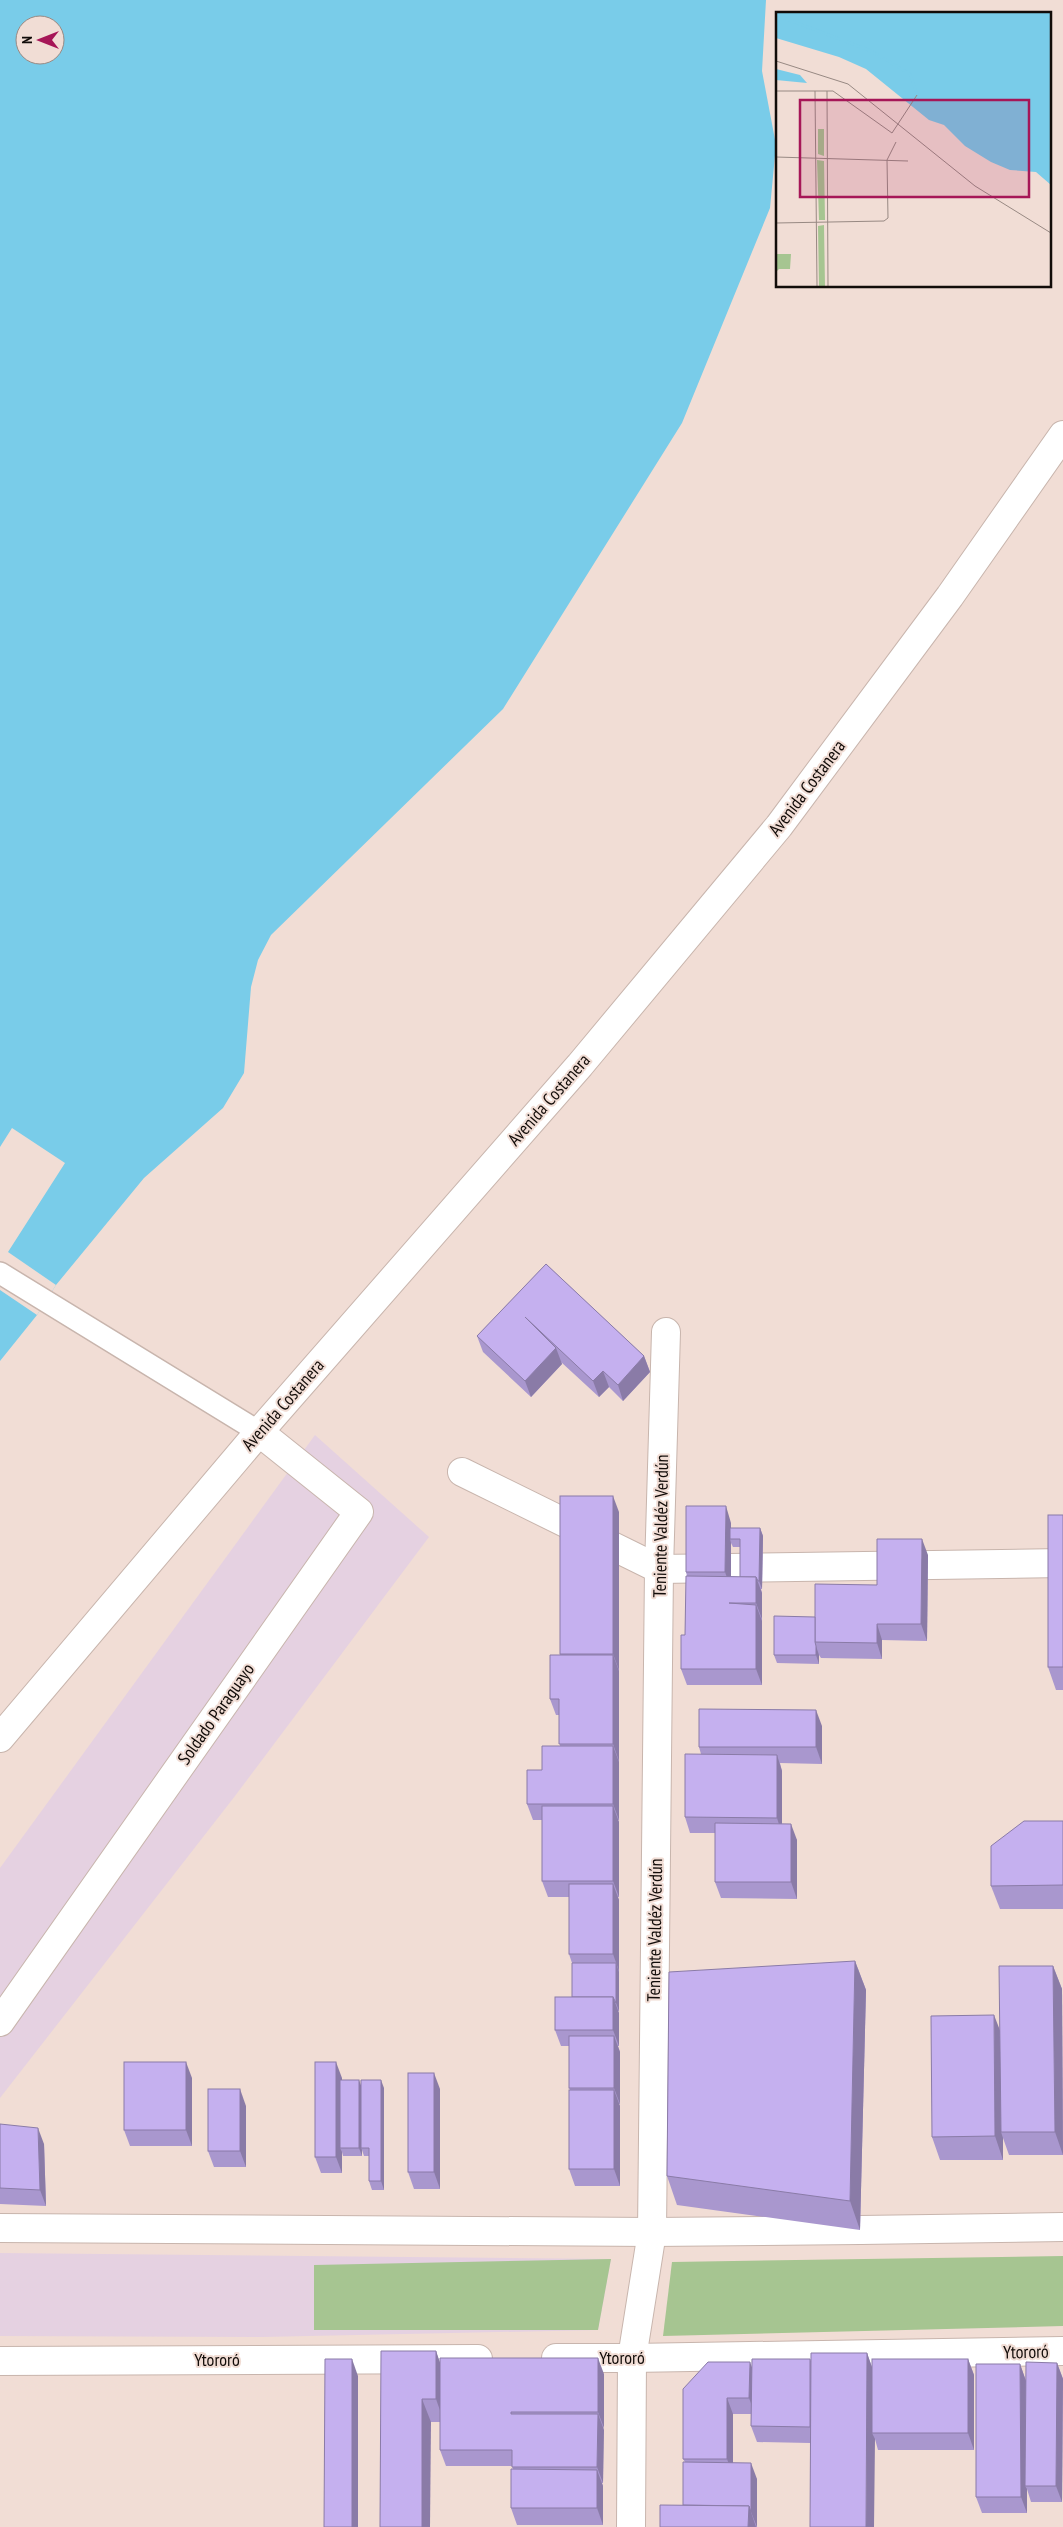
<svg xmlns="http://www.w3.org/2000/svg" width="1063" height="2527" viewBox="0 0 1063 2527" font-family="'PT Sans Narrow',sans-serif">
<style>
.commercial{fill:#e5d1e1}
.green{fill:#a6c591}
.water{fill:#79cce9;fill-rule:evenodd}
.pier{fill:#f1ddd5}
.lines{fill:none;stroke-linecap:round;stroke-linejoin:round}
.lane-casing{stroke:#c8b5ad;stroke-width:24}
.street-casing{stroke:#c8b5ad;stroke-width:30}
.secondary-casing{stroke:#c8b5ad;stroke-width:30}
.lane{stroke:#fff;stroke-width:21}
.street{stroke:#fff;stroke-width:28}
.secondary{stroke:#fff;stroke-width:28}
.wall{fill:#a997ce;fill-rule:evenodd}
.shaded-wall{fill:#8a7ba7}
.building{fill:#c5b0ef;stroke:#8a7ba7}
.labels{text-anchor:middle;stroke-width:4;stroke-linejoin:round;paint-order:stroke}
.street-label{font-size:18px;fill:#120c09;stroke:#f1ddd5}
.inset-river{fill:none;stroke:#79cce9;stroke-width:2.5}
.inset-road{fill:none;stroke:#988983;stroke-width:1}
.view{fill:#a61657;fill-opacity:0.15;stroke:#a61657;stroke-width:2.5}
.inset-edge{fill:none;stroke:#120c09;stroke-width:2.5}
</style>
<rect width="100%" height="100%" fill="#f1ddd5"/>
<g class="commercial">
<polygon points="315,1435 429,1537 235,1796 0,2098 0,1868"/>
<polygon points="0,2253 611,2259 598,2330 262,2337 0,2336"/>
</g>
<g class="green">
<polygon points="1063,2256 1063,2326 663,2336 672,2262"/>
<polygon points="611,2259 598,2330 314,2330 314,2265"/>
</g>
<path class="water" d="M 0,0 L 766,0 L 762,71 L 776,145 L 770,208 L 682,423 L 503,709 L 271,935 L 258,960 L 251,987 L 244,1073 L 223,1108 L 144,1178 L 56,1285 L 37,1315 L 0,1361 ZM 25,25 L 55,25 L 55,55 L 25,55 Z"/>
<polygon class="pier" points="12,1128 65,1163 8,1252 56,1285 37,1315 0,1290 0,1147"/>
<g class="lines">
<g class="lane-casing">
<polyline id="lane" points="0,1273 259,1432"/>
</g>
<g class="street-casing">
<g id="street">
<polyline points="462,1472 659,1569 1063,1563"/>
<polyline points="0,2022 359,1512 259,1432"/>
<polyline points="0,2228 652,2232 860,2230"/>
<polyline points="556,2358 632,2358"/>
<polyline points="0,2361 478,2359"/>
<polyline points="631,2527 632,2358 652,2232 659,1569 666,1332"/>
</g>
</g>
<g class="secondary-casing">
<g id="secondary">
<polyline points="0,1738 259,1432 580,1065 779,826 950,596 1063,435"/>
<polyline points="860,2230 1063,2227"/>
<polyline points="632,2358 1063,2351"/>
</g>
</g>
<use href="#lane" class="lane"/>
<use href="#street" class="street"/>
<use href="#secondary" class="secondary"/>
</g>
<g class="wall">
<polygon points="546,1264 644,1356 650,1372 623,1401 609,1387 599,1397 561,1362 562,1364 531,1397 483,1352 477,1336"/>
<polygon points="619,1512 619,1820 618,1820 619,1822 619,1897 618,1897 619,1900 619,2011 618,2011 619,2013 619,2046 618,2046 620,2052 620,2104 619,2104 620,2106 620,2186 575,2186 569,2169 570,2090 569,2088 569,2046 561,2046 555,2030 572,1997 572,1963 569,1954 569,1897 548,1897 542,1881 542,1820 533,1820 527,1804 542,1770 560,1746 559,1715 556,1715 550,1699 560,1655 560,1654"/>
<polygon points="1063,1515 1063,1690 1056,1690 1048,1667"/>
<path d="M 731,1523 L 731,1528 L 760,1528 L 763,1536 L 762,1589 L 761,1589 L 762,1593 L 762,1685 L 687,1685 L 681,1669 L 685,1635 L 687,1576 L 686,1572 ZM 731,1543 L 733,1547 L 740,1547 L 740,1577 L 731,1576 Z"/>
<polygon points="928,1555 927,1641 882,1640 882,1659 821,1658 819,1655 819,1664 777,1663 774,1655 815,1617 877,1585"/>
<polygon points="822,1726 822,1764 780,1763 782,1771 782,1824 797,1840 797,1899 721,1898 715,1882 715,1833 690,1833 685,1817 701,1754 699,1747"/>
<polygon points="1063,1821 1063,1909 1000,1909 991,1886"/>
<polygon points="855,1961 866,1990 860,2230 677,2205 667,2176"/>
<polygon points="1053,1966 1062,1989 1063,2155 1009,2155 1003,2138 1003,2160 940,2160 932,2137 1000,2032"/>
<polygon points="192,2078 192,2146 130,2146 124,2130"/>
<polygon points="342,2078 342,2080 361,2085 384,2088 384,2190 372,2190 369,2181 369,2156 364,2156 362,2150 362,2156 343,2156 342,2152 342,2173 321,2173 315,2157"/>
<polygon points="440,2089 440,2189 414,2189 408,2172"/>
<polygon points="246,2106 246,2167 214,2167 208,2151"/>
<polygon points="0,2124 44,2144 46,2206 0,2204"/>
<polygon points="436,2351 440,2364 604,2374 603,2483 602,2483 603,2486 603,2525 517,2525 511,2508 513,2469 512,2466 446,2466 440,2450 440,2422 431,2422 380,2527"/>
<polygon points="867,2353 872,2367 968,2359 974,2375 974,2450 878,2450 875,2439 810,2443 757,2442 751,2426 751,2414 733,2414 733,2463 757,2479 757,2527 660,2527 683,2505 685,2462 683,2459 683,2389 752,2367 810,2359 811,2361"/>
<polygon points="1057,2363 1063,2379 1062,2502 1031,2502 1027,2489 1027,2513 982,2513 976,2497 1020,2364 1026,2381"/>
</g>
<g class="shaded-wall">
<polygon points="556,1348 562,1364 531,1397 525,1381"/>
<polygon points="644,1356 650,1372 623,1401 618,1385"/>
<polygon points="603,1371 609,1387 599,1397 593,1381"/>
<polygon points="613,1496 619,1512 619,1670 613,1654"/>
<polygon points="726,1506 731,1523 731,1539 730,1539 731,1543 731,1589 725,1572"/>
<polygon points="760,1528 763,1536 762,1589 759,1581"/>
<polygon points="922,1539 928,1555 927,1641 921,1624"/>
<polygon points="756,1577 762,1593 762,1619 756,1603"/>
<polygon points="756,1605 762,1621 762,1685 756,1669"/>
<polygon points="877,1624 882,1640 882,1659 877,1643"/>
<polygon points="816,1646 819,1655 819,1664 816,1655"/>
<polygon points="613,1655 619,1671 619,1761 613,1744"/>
<polygon points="816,1710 822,1726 822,1764 816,1747"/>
<polygon points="613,1746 619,1762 619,1820 613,1804"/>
<polygon points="777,1755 782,1771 782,1834 777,1818"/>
<polygon points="613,1806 619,1822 619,1897 613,1881"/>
<polygon points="791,1824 797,1840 797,1899 791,1882"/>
<polygon points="613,1884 619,1900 619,1971 613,1954"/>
<polygon points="855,1961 866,1990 860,2230 850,2201"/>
<polygon points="616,1963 619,1972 619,2011 616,2003"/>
<polygon points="1053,1966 1062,1989 1063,2155 1055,2132"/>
<polygon points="613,1997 619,2013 619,2046 613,2030"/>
<polygon points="994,2015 1003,2038 1001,2132 1003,2138 1003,2160 995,2136"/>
<polygon points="614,2036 620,2052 620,2104 614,2088"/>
<polygon points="186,2062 192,2078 192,2146 186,2130"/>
<polygon points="336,2062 342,2078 342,2148 340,2148 342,2152 342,2173 336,2157"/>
<polygon points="434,2073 440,2089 440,2189 434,2172"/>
<polygon points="359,2080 362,2088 361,2148 362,2150 362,2156 359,2148"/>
<polygon points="381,2080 384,2088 384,2190 381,2181"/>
<polygon points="240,2089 246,2106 246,2167 240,2151"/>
<polygon points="614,2090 620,2106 620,2186 614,2169"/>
<polygon points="38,2128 44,2144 46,2206 40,2190"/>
<polygon points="436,2351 444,2374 444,2422 436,2399"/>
<polygon points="867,2353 875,2376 872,2433 875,2439 874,2527 866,2527"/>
<polygon points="598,2358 604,2374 604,2428 598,2412"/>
<polygon points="352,2359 358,2376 358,2527 352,2527"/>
<polygon points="968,2359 974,2375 974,2450 968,2433"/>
<polygon points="750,2362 756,2378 755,2414 749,2398"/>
<polygon points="1057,2363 1063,2379 1062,2502 1056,2486"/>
<polygon points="1020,2364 1026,2381 1025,2486 1027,2489 1027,2513 1021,2497"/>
<polygon points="727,2398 733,2414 733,2475 727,2459"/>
<polygon points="422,2399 431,2422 430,2527 422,2527"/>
<polygon points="598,2414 604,2430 603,2483 597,2467"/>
<polygon points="751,2463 757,2479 757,2527 751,2512"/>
<polygon points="597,2470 603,2486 603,2525 597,2508"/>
<polygon points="749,2506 756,2527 748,2527"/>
</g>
<g class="building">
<polygon points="546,1264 644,1356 618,1385 603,1371 593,1381 525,1317 556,1348 525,1381 477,1336"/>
<rect x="560" y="1496" width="53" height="158"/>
<polygon points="686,1506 726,1506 725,1572 686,1572"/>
<rect x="1048" y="1515" width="15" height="152"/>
<polygon points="730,1528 760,1528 759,1581 758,1581 756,1577 740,1577 740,1539 730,1539"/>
<polygon points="877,1539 922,1539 921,1624 877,1624 877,1643 815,1642 815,1584 877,1585"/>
<polygon points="686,1576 756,1577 756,1603 729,1603 756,1605 756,1669 681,1669 681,1635 685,1635"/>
<polygon points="774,1616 815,1617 815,1642 816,1646 816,1655 774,1655"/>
<polygon points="550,1655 613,1655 613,1744 559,1744 559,1699 550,1699"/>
<polygon points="699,1709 816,1710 816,1747 699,1747"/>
<polygon points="542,1746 613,1746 613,1804 527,1804 527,1770 542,1770"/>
<polygon points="685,1754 777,1755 777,1818 685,1817"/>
<rect x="542" y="1806" width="71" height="75"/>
<polygon points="1024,1821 1063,1821 1063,1885 991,1886 991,1846"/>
<polygon points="715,1823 791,1824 791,1882 715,1882"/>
<rect x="569" y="1884" width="44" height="70"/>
<polygon points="855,1961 850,2201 667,2176 669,1972"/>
<polygon points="572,1963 616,1963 616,2003 613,1997 572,1997"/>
<polygon points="999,1966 1053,1966 1055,2132 1001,2132"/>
<rect x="555" y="1997" width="58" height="33"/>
<polygon points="994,2015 995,2136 932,2137 931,2016"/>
<rect x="569" y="2036" width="45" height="52"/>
<rect x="124" y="2062" width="62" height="68"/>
<rect x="315" y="2062" width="21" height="95"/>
<rect x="408" y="2073" width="26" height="99"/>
<rect x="340" y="2080" width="19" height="68"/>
<polygon points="361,2080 381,2080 381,2181 369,2181 369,2148 361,2148"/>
<rect x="208" y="2089" width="32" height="62"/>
<rect x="569" y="2090" width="45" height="79"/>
<polygon points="0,2124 38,2128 40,2190 0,2188"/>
<polygon points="381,2351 436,2351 436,2399 422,2399 422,2527 380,2527"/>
<polygon points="811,2353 867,2353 866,2527 810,2527"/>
<polygon points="440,2358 598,2358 598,2412 511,2412 511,2414 598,2414 597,2467 512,2467 512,2450 440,2450"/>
<polygon points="325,2359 352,2359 352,2527 324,2527"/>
<polygon points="752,2359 810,2359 810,2427 751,2426"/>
<rect x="872" y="2359" width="96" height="74"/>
<polygon points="708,2362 750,2362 749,2398 727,2398 727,2459 683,2459 683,2389"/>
<polygon points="1026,2362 1057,2363 1056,2486 1025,2486"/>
<polygon points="976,2364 1020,2364 1021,2497 976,2497"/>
<polygon points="683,2462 751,2463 751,2512 749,2506 683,2505"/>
<polygon points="511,2469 597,2470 597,2508 511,2508"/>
<polygon points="660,2505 749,2506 748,2527 660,2527"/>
</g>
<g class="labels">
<g class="street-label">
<text transform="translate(807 788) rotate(-53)" y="6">Avenida Costanera</text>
<text transform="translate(549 1100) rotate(-49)" y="6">Avenida Costanera</text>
<text transform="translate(283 1405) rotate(-49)" y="6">Avenida Costanera</text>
<text transform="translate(661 1526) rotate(-89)" y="6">Teniente Valdéz Verdún</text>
<text transform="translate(216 1714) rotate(-55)" y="6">Soldado Paraguayo</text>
<text transform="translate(655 1930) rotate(-89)" y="6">Teniente Valdéz Verdún</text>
<text transform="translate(1026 2352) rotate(-1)" y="6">Ytororó</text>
<text x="622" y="2364">Ytororó</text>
<text x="217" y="2366">Ytororó</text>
</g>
</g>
<g transform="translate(776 12)">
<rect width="275" height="275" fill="#f1ddd5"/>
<path d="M 42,117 L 48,117 L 48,144 L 42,142 ZM 41,148 L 48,149 L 49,208 L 43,208 ZM 48,213 L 49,274 L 43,274 L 42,214 ZM 0,242 L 15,242 L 14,257 L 3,257 L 0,260 Z" fill="#a6c591"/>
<path d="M 0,1 L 275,1 L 275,173 L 260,160 L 234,158 L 215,150 L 189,134 L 168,113 L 153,108 L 90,57 L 63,45 L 0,26 ZM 0,57 L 24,63 L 31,71 L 0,68 Z" fill="#79cce9"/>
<path class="inset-river" d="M 0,3 L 95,39 L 134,62 L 141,82"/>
<path class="inset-road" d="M 0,49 L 72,72 L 199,174 L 275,221M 0,79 L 57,79 L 116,121 L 141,83M 39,79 L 41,274M 51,79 L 52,274M 0,145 L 132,149M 0,211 L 108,209 L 112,206 L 111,148 L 120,130"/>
<path class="view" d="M 24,88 L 253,88 L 253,185 L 24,185 Z"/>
<rect width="275" height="275" class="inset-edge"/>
</g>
<g transform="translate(40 40) rotate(270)"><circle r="24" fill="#f1ddd5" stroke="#988983"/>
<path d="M0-4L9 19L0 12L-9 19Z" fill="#a61657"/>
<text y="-8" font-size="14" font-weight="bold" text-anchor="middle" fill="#120c09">N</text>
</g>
</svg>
